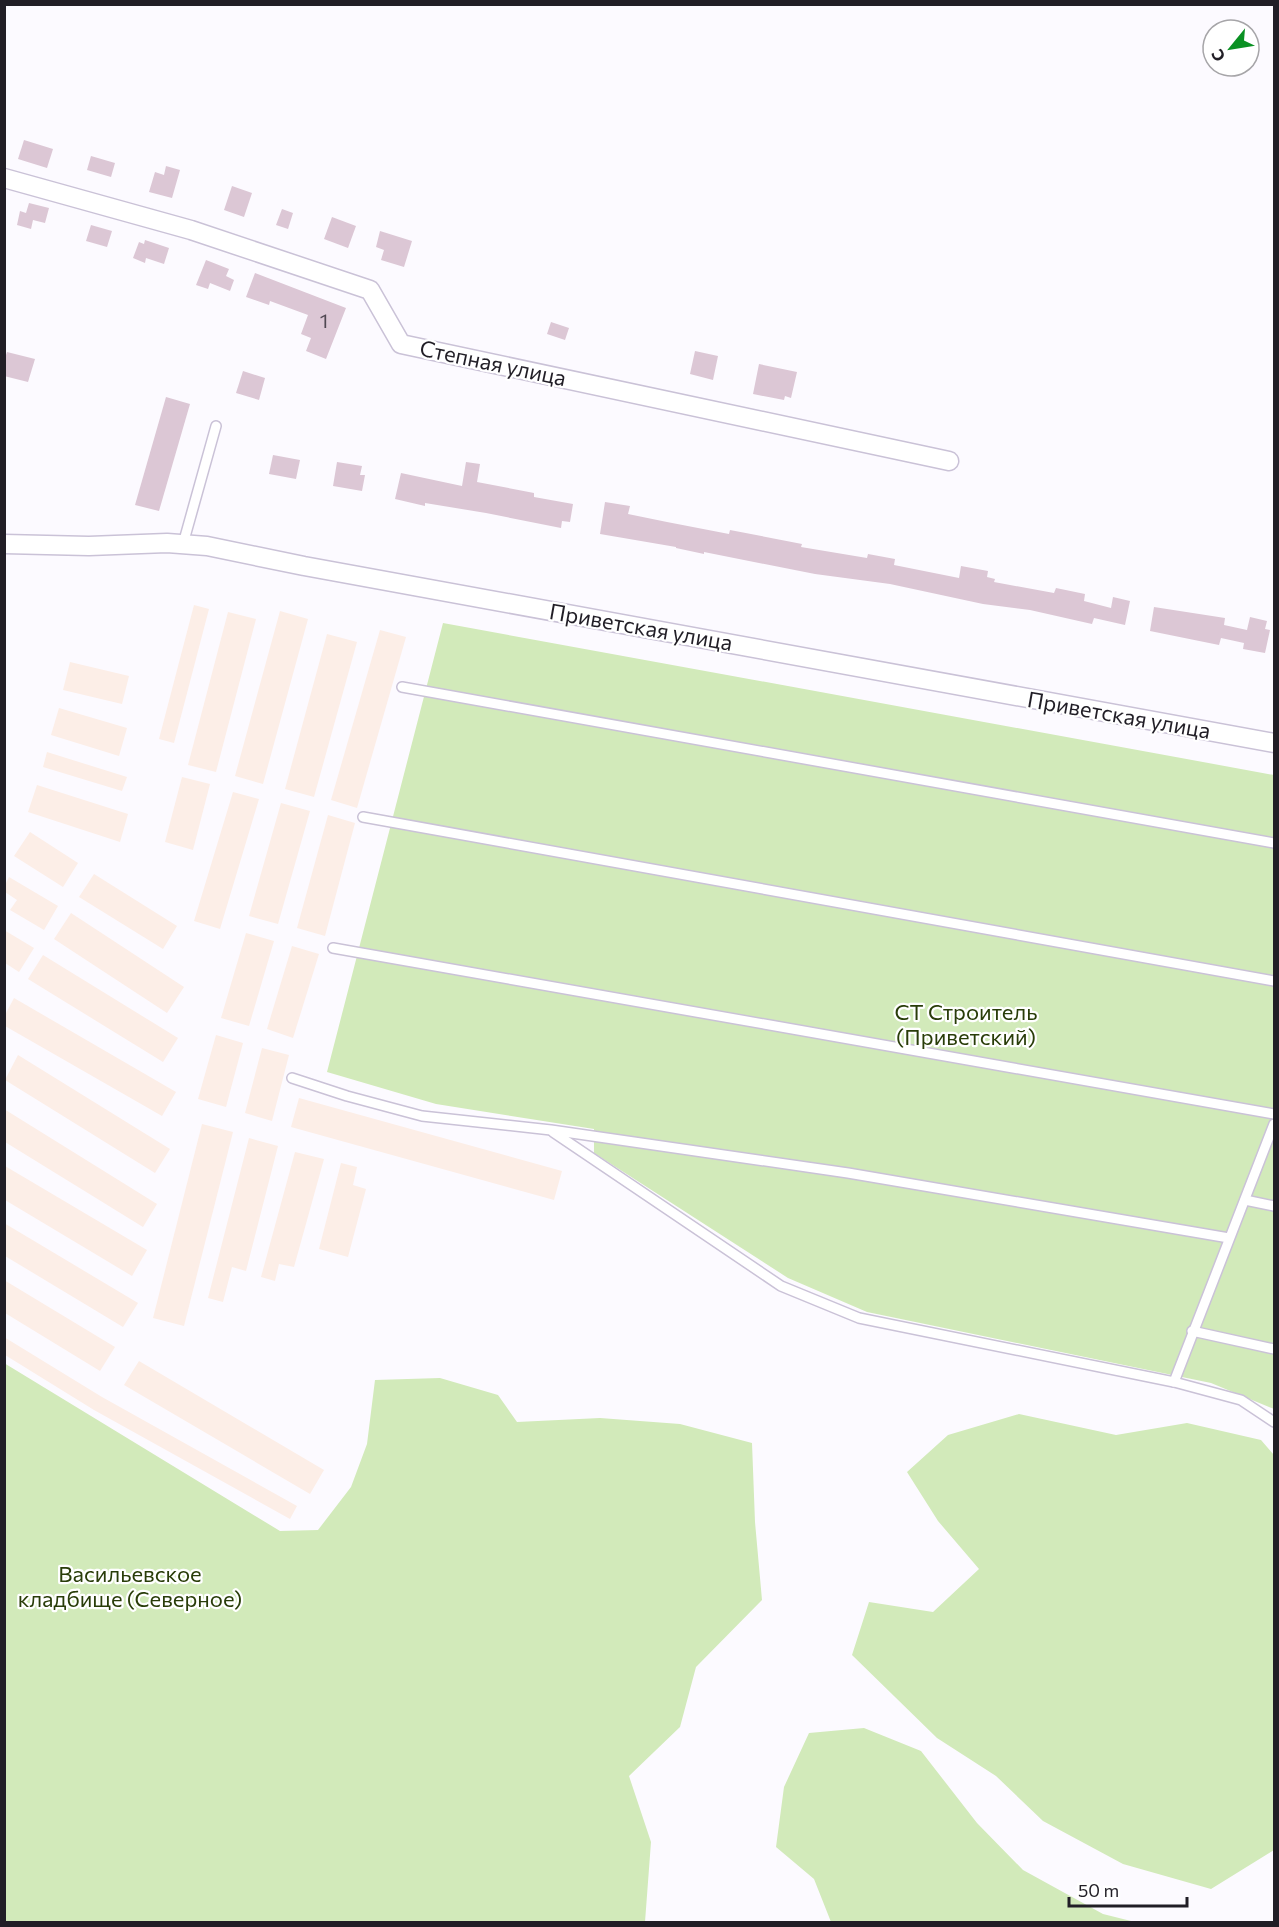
<svg xmlns="http://www.w3.org/2000/svg" width="1279" height="1927" viewBox="0 0 1279 1927" font-family="Commissioner,sans-serif">
<style>
.industrial{fill:#fceee7}
.green{fill:#d2eaba}
.building{fill:#dcc7d5}
.lines{fill:none;stroke-linecap:round;stroke-linejoin:round}
.lane-casing{stroke:#cac2d7;stroke-width:12}
.street-casing{stroke:#cac2d7;stroke-width:21}
.lane{stroke:#fff;stroke-width:9}
.street{stroke:#fff;stroke-width:18}
.labels{text-anchor:middle;stroke-width:4.5;stroke-linejoin:round;paint-order:stroke}
.number-label{font-size:20px;fill:#504852}
.street-label{font-size:22px;fill:#211e26;stroke:#fff}
.park-label{font-size:22px;fill:#293d09;stroke:#fff}
</style>
<rect width="100%" height="100%" fill="#fcfaff"/>
<g class="industrial">
<polygon points="194,605 209,609 174,743 159,739"/>
<polygon points="280,611 308,619 263,784 235,776"/>
<polygon points="228,612 256,619 216,772 188,765"/>
<polygon points="380,630 406,637 357,808 331,800"/>
<polygon points="327,634 357,642 314,797 285,789"/>
<polygon points="70,662 129,676 122,704 63,690"/>
<polygon points="59,708 127,728 119,756 51,735"/>
<polygon points="47,752 127,777 122,791 43,767"/>
<polygon points="182,777 210,784 193,850 165,842"/>
<polygon points="37,785 128,814 120,842 28,812"/>
<polygon points="233,792 259,799 220,929 194,921"/>
<polygon points="281,803 310,811 278,924 249,916"/>
<polygon points="328,815 355,823 325,936 297,928"/>
<polygon points="30,832 78,863 63,887 14,856"/>
<polygon points="94,874 177,926 163,949 79,897"/>
<polygon points="9,877 58,906 44,930 10,910 17,900 5,892 5,885"/>
<polygon points="71,913 184,987 167,1013 54,939"/>
<polygon points="4,930 34,948 19,972 5,963"/>
<polygon points="246,933 274,941 249,1026 221,1018"/>
<polygon points="292,946 319,954 293,1038 267,1029"/>
<polygon points="43,955 178,1038 163,1062 28,979"/>
<polygon points="14,998 176,1092 162,1116 5,1026 5,1015"/>
<polygon points="216,1035 243,1043 226,1107 198,1099"/>
<polygon points="262,1048 289,1055 272,1121 245,1113"/>
<polygon points="18,1055 170,1149 155,1173 5,1080"/>
<polygon points="299,1098 562,1171 554,1200 291,1127"/>
<polygon points="4,1109 157,1204 143,1227 5,1142"/>
<polygon points="202,1124 233,1132 184,1326 153,1318"/>
<polygon points="249,1138 278,1146 246,1271 232,1267 223,1302 208,1298"/>
<polygon points="295,1152 324,1159 294,1267 279,1264 275,1281 261,1277"/>
<polygon points="341,1163 357,1167 353,1185 366,1189 348,1257 319,1249"/>
<polygon points="5,1166 147,1250 132,1276 5,1200"/>
<polygon points="4,1223 138,1303 123,1327 5,1256"/>
<polygon points="4,1280 115,1347 100,1371 5,1313"/>
<polygon points="4,1337 102,1397 297,1506 290,1519 94,1410 5,1355"/>
<polygon points="139,1361 324,1470 310,1494 124,1385"/>
</g>
<g class="green">
<polygon points="443,623 1274,775 1274,1409 1211,1383 867,1312 788,1278 594,1153 594,1129 436,1104 327,1072"/>
<polygon points="4,1363 280,1531 318,1530 351,1487 367,1444 375,1380 440,1378 498,1395 517,1422 600,1418 680,1424 752,1443 755,1522 762,1600 696,1667 680,1727 629,1776 651,1842 645,1922 5,1922"/>
<polygon points="1019,1414 1116,1435 1187,1423 1261,1440 1274,1455 1274,1850 1211,1889 1123,1864 1043,1821 996,1776 937,1738 852,1655 869,1602 933,1612 979,1569 938,1521 907,1472 948,1435"/>
<polygon points="864,1728 921,1751 977,1823 1023,1870 1103,1914 1135,1922 831,1922 814,1879 776,1847 784,1787 809,1733"/>
</g>
<g class="building">
<polygon points="24,140 53,149 47,168 18,159"/>
<polygon points="91,156 115,163 111,177 87,170"/>
<polygon points="166,166 180,170 172,198 149,192 155,172 164,175"/>
<polygon points="232,186 252,193 244,217 224,210"/>
<polygon points="29,203 49,208 45,223 33,220 31,229 17,225 20,211 26,213"/>
<polygon points="282,209 293,213 288,229 276,225"/>
<polygon points="332,217 356,226 348,248 324,239"/>
<polygon points="91,225 112,231 107,247 86,241"/>
<polygon points="380,231 412,241 404,267 381,260 384,250 376,247"/>
<polygon points="145,240 169,248 164,264 146,258 145,263 133,258 139,242 144,244"/>
<polygon points="206,260 229,269 226,276 234,280 230,291 210,283 208,289 196,285"/>
<polygon points="255,273 346,308 326,359 306,351 311,338 301,334 308,315 270,301 269,305 246,297"/>
<polygon points="551,322 569,328 565,340 547,334"/>
<polygon points="695,351 718,356 713,380 690,374"/>
<polygon points="7,352 35,359 28,382 4,376 4,361"/>
<polygon points="759,364 797,372 791,398 785,396 784,400 753,394"/>
<polygon points="243,371 265,378 259,400 236,393"/>
<polygon points="166,397 190,404 159,511 135,505"/>
<polygon points="273,455 300,460 296,479 269,474"/>
<polygon points="337,462 362,466 360,475 365,475 362,491 333,486"/>
<polygon points="466,462 480,464 477,482 534,493 534,497 573,504 570,522 562,521 561,528 486,513 425,503 425,506 395,499 401,473 462,486"/>
<polygon points="605,502 630,506 628,514 667,522 729,534 730,530 802,544 801,547 867,558 868,554 895,559 894,565 959,578 961,566 988,571 987,577 995,579 994,582 1054,593 1056,588 1085,594 1084,601 1111,608 1113,597 1130,601 1125,625 1094,618 1092,624 1030,610 983,604 890,584 815,574 704,552 704,554 676,548 676,547 600,534"/>
<polygon points="1154,607 1225,618 1224,625 1247,630 1250,617 1267,621 1265,629 1270,630 1265,653 1243,649 1244,643 1221,638 1219,645 1150,631"/>
</g>
<g class="lines">
<g class="lane-casing">
<g id="lane">
<polyline points="183,544 216,426"/>
<polyline points="402,687 1274,843"/>
<polyline points="363,817 1274,981"/>
<polyline points="333,948 1274,1114"/>
<polyline points="292,1078 347,1096 422,1116 551,1130 848,1173 1229,1238"/>
<polyline points="553,1132 781,1286 859,1318 1174,1382 1241,1400 1274,1422"/>
<polyline points="1245,1200 1274,1206"/>
<polyline points="1192,1331 1274,1349"/>
<polyline points="1174,1382 1274,1124"/>
</g>
</g>
<g class="street-casing">
<g id="street">
<polyline points="4,178 191,230 370,290 401,344 949,461"/>
<polyline points="4,544 89,546 167,543 207,546 304,566 1274,743"/>
</g>
</g>
<use href="#lane" class="lane"/>
<use href="#street" class="street"/>
</g>
<g class="labels">
<g class="number-label">
<text x="324" y="328">1</text>
</g>
<g class="street-label">
<text transform="translate(493 363) rotate(12)" y="8">Степная улица</text>
<text transform="translate(641 627) rotate(10)" y="8">Приветская улица</text>
<text transform="translate(1119 715) rotate(10)" y="8">Приветская улица</text>
</g>
<g class="park-label">
<text x="966" y="1020">СТ Строитель<tspan x="966" dy="25">(Приветский)</tspan></text>
<text x="130" y="1582">Васильевское<tspan x="130" dy="25">кладбище (Северное)</tspan></text>
</g>
</g>
<rect width="1279" height="1927" fill="none" stroke="#211e26" stroke-width="12"/>
<g transform="translate(1231 48) rotate(240)"><circle r="28" fill="#ffffff" stroke="#a6a5a8" stroke-width="1.5"/>
<path d="M0-4.5L10 22L0 15L-10 22Z" fill="#0a9123"/>
<text y="-9" font-size="16" font-weight="bold" text-anchor="middle" fill="#211e26">С</text>
</g>
<path d="M1069 1897v9h118v-9" fill="none" stroke="#211e26" stroke-width="3"/>
<text x="1078" y="1897" font-size="18" fill="#211e26" stroke="#ffffff" stroke-width="4.5" paint-order="stroke">50 m</text>
</svg>
